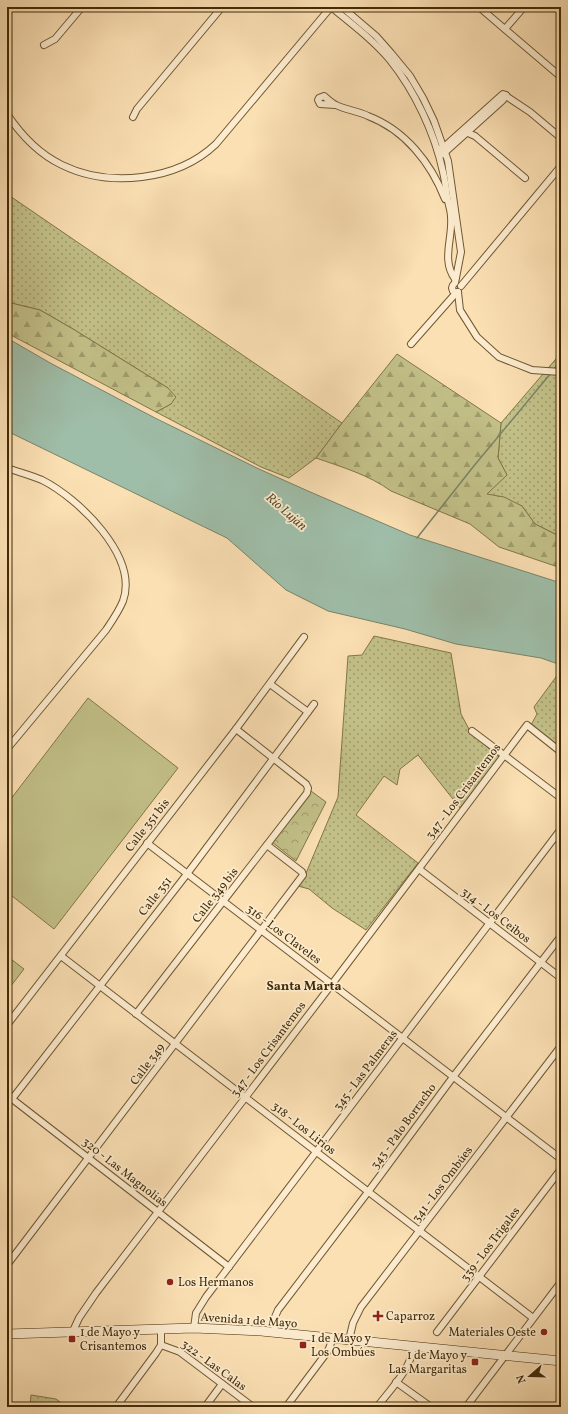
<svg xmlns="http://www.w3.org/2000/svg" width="568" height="1414" viewBox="0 0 568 1414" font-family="Vollkorn,serif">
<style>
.grass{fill:url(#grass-dots);stroke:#827648}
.forest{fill:url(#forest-firs);stroke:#827648}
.park{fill:url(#park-crowns);stroke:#827648}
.pitch{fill:#c3c189;stroke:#827648}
.water{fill:#9fbea9;stroke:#7a8368}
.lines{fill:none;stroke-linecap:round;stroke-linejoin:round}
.stream{stroke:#7a8368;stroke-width:1.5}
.minor-casing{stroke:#705832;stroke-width:8}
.secondary-casing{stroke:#422b07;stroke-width:10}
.minor{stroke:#fcebce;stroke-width:6}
.secondary{stroke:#fcebce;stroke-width:9}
.poi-dot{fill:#8f2418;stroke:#fcebce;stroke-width:1.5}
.labels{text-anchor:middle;stroke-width:3.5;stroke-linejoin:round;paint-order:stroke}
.street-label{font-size:12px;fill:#422b07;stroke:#fcebce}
.poi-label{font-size:12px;fill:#422b07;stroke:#fcebce;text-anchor:start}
.water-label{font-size:13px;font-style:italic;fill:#595030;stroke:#fcebce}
.neighbourhood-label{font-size:13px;font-weight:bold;fill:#422b07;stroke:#fcebce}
</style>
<defs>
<pattern id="grass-dots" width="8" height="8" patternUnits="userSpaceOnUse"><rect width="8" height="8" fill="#c3c189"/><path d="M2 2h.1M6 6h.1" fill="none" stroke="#a09d6e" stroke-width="1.8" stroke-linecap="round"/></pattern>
<pattern id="forest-firs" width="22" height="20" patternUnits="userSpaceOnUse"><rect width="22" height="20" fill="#c3c189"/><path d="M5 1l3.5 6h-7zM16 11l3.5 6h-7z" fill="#a09d6e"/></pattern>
<pattern id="park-crowns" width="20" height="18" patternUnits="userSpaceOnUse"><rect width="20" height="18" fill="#c3c189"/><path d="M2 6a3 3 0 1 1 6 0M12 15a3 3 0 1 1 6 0" fill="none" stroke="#a09d6e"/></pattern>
</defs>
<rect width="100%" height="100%" fill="#fbe0b4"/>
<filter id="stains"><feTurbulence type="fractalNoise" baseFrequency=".005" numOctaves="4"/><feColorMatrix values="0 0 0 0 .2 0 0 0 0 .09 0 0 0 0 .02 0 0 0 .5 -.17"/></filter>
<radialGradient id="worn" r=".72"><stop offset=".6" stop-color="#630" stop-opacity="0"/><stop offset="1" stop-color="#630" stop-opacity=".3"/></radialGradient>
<g class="grass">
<polygon points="7,194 342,423 316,458 289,478 261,467 156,412 171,404 168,388 73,329 40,310 7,302"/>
<polygon points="561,353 561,537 535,524 522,506 486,494 507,475 498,458 501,423"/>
<polygon points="374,636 451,653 461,714 471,733 499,757 460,808 418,755 400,769 397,785 384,776 356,815 418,863 366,930 332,908 309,889 298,886 304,878 338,797 348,656 362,655"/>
<polygon points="561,670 561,748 531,725 537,714 534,707"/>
<polygon points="31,1395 56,1399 67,1407 30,1407"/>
</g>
<g class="forest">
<polygon points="7,302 40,310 73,329 168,388 176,397 171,404 156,412 7,333"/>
<path d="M 397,354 L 501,423 L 498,458 L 507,475 L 487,494 L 504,497 L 522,506 L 535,524 L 561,537 L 561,568 L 499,547 L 470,524 L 391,491 C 369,475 342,467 316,458 L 342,423 Z"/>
</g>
<polygon class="park" points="311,791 326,802 296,861 272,842"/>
<g class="pitch">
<polygon points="88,698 178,768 54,929 7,892 7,804"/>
<polygon points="7,956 24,969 7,991"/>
</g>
<polygon class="water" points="7,338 52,364 155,418 259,469 308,491 410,535 561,583 561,665 541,658 456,644 405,629 328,611 286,590 227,538 13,434 7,430"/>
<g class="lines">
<g class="stream">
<polyline points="553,370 561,361"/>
<polyline points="417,538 473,467 551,373"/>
</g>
<g class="minor-casing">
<g id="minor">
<path d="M 331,7 C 352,24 373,40 390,60 C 415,91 435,134 443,172 C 445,180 446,188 447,196 C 448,203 451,210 451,217 C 453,238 441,260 455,279"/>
<polyline points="342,7 376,36 391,53 410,76 423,98 434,121 448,161 461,252 455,283 453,285 452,288 453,291 456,293"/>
<polyline points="479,7 561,77"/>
<polyline points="505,29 524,7"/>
<polyline points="44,45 55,39 82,7"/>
<path d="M 335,105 L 320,104 L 318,100 L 319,98 L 324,96 C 328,99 331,103 336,105 C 346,110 358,111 368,116 C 405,130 431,163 445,199"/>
<path d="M 7,114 C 21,135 39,154 62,165 C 109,188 177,181 216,144 L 331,7"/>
<polyline points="133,117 137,109 222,7"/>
<polyline points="466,130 468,133 475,136 525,178"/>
<polyline points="440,149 444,147 503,94 530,112 561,138"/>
<polyline points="443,154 503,100 506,95"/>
<polyline points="461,286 561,166"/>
<polyline points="458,292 460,310 477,337 499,357 532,370 561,372"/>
<polyline points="411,344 456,293 458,292"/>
<path d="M 7,468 C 18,472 31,475 42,480 C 78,498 139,556 123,601 C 119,611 112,621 106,630 L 7,749"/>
<polyline points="270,684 308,712"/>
<polyline points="472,731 561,798"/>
<polyline points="147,843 561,1159"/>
<polyline points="419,869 561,978"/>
<polyline points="61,956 533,1318"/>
<polyline points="136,1014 307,793 308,788 306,784 236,729"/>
<polyline points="7,1025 236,729 304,637"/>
<polyline points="7,1095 229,1267"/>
<polyline points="12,1099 187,874 314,704"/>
<polyline points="7,1265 303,875 302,872 267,845"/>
<polyline points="194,1328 196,1313 206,1297 561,829"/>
<polyline points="73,1331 79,1318 96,1293 332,984 527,725 561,752"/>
<polyline points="274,1332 275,1317 278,1310 368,1192 453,1077 561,936"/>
<polyline points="437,1332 561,1169"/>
<polyline points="349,1340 353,1323 361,1307 561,1046"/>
<polyline points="161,1345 180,1352 253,1407"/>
<polyline points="396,1382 431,1407"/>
<polyline points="116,1407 156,1353 161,1345 161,1329"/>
<polyline points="205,1407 222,1384"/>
<polyline points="286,1407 328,1351 333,1338"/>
<path d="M 377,1407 C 389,1391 413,1367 413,1346"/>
<polyline points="466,1407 561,1282"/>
</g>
</g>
<g class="secondary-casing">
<polyline id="secondary" points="7,1334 194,1328 261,1331 561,1361"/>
</g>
<use href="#minor" class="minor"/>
<use href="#secondary" class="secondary"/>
</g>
<g class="poi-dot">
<circle cx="170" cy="1282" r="4"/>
<path d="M376 1310h4v4h4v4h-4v4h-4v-4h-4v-4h4z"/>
<circle cx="544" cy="1332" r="4"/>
<rect x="68" y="1335" width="8" height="8" rx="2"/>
<rect x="299" y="1341" width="8" height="8" rx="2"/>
<rect x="471" y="1358" width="8" height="8" rx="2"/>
</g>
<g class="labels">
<g class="street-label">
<text transform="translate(463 791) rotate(-53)" y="4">347 - Los Crisantemos</text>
<text transform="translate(147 825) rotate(-52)" y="4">Calle 351 bis</text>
<text transform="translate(215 895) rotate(-52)" y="4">Calle 349 bis</text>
<text transform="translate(155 896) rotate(-52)" y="4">Calle 351</text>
<text transform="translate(496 915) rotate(37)" y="4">314 - Los Ceibos</text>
<text transform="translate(284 934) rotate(37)" y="4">316 - Los Claveles</text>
<text transform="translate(268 1049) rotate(-53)" y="4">347 - Los Crisantemos</text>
<text transform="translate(147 1064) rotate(-53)" y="4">Calle 349</text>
<text transform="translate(365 1070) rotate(-53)" y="4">345 - Las Palmeras</text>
<text transform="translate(403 1126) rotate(-54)" y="4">343 - Palo Borracho</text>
<text transform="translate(304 1128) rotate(38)" y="4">318 - Los Lirios</text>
<text transform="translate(125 1172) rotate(38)" y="4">320 - Las Magnolias</text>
<text transform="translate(442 1184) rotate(-53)" y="4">341 - Los Ombúes</text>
<text transform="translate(490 1244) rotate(-53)" y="4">339 - Los Trigales</text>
<text transform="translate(249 1320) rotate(4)" y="4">Avenida 1 de Mayo</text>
<text transform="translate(214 1365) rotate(36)" y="4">322 - Las Calas</text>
</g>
<g class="poi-label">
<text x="178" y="1286">Los Hermanos</text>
<text x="386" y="1320">Caparroz</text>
<text x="80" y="1336">1 de Mayo y<tspan x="80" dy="14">Crisantemos</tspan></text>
<text x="536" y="1336" text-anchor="end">Materiales Oeste</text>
<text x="311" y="1342">1 de Mayo y<tspan x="311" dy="14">Los Ombúes</tspan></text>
<text x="467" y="1359" text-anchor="end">1 de Mayo y<tspan x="467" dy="14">Las Margaritas</tspan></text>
</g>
<g class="water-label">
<text transform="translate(287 511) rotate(41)" y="5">Río Luján</text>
</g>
<g class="neighbourhood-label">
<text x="304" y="990">Santa Marta</text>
</g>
</g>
<rect width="568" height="1414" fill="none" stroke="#fbe0b4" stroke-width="24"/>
<rect x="8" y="8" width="552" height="1398" fill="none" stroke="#422b07" stroke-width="2"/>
<rect x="12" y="12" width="544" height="1390" fill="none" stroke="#422b07"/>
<g transform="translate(530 1376) rotate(250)" stroke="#fcebce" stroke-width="3" paint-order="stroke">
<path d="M0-3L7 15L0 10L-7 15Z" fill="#422b07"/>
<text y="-6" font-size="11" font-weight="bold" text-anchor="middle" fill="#422b07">N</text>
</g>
<rect width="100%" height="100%" filter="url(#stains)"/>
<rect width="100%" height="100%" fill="url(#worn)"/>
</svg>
